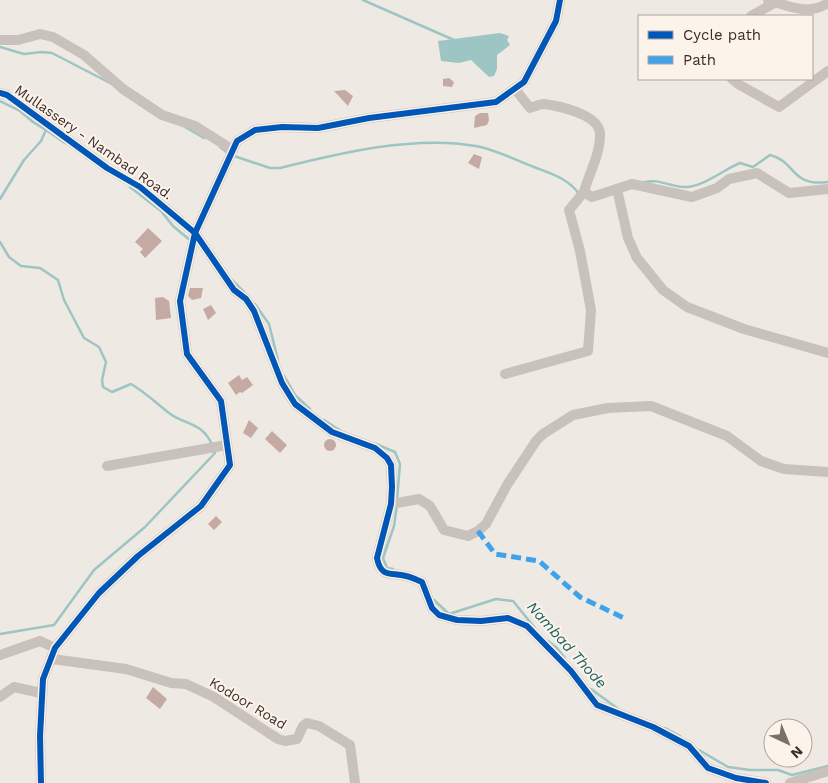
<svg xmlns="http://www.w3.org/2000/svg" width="828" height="783" viewBox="0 0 828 783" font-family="'Work Sans',sans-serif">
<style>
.water{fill:#9cc5c3}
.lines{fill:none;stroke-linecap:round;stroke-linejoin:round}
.stream{stroke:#9cc5c3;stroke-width:2.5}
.building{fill:#c5aaa3}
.street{stroke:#c9c1bb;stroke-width:10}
.quiet{stroke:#3fa3eb;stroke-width:5;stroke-dasharray:10 5;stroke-linecap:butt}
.cycleway-casing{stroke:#fcf3ea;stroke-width:9}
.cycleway{stroke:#0057b8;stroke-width:6}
.labels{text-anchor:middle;stroke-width:4;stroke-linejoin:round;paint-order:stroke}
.street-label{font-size:14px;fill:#3b2d28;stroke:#fcf3ea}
.water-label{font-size:15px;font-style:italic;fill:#196162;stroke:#fcf3ea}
</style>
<rect width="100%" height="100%" fill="#efe9e3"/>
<polygon class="water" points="500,33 509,36 507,40 510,45 497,55 497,69 494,76 489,77 471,60 459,63 441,61 438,41"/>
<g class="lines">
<g class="stream">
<polyline points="363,0 454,40"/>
<polyline points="0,47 24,54 42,52 52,53 110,83"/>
<polyline points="0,101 20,111 33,122 46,130 41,141 24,160 0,199"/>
<polyline points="185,127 204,138"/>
<polyline points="46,130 65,143"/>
<polyline points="220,147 229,154"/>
<path d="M 234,156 L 270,168 L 280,168 C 340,153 414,135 476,146 C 497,150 515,160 534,167 C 551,174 568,178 579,194"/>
<path d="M 641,183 C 659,177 671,188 687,187 C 706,185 723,170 740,163 L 753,167 L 770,155 C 796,161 790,187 828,182"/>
<polyline points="130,187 161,211 173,226 191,241"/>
<path d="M 0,242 L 9,257 L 21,266 L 40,268 L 58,280 L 64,300 L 84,338 L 99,347 L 106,362 L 102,380 L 103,387 L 112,392 L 131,384 C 145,392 156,403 169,413 C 184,425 203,422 212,445"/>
<polyline points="232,280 244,292"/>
<polyline points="255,304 269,324 278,360"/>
<polyline points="284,376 295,395 310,409"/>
<polyline points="324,420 341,431"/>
<polyline points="376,444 395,452 400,464 397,500"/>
<polyline points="393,569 387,568 383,558 394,526 397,505"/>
<polyline points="434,600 449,614 496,599 513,601 535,628"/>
<polyline points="0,634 54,625 94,570 145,527 215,453 213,450"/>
<polyline points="548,641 557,648 565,658"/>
<polyline points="591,689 617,708"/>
<polyline points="665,728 680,736"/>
<polyline points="699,750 728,767 750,770 778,770 792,775 828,766"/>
</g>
</g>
<g class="building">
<polygon points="449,78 454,82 452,87 443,86 443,79"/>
<polygon points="345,90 353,96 348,106 334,91"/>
<polygon points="480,113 488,113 489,120 487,125 474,128 475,116"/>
<polygon points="474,154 482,157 479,169 468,163"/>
<polygon points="148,228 162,241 145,258 140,252 143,249 135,242"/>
<polygon points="190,288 203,288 201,298 192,300 188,296"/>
<polygon points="163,297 169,301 171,318 156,320 155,298"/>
<polygon points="211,305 216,313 208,320 203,309"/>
<polygon points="239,375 242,380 247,377 253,385 242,393 240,392 236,395 228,383"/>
<polygon points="249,420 258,428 251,438 243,433"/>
<polygon points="272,431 287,445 280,453 265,439"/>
<circle cx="330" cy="445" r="6"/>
<polygon points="216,516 222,522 214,530 208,524"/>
<polygon points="153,687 167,699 160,709 146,698"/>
</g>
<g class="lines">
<g class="street">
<path d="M 768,0 C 789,6 808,16 828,3"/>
<polyline points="751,16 778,1"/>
<polyline points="0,40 18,40 40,34 53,37 84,55 123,89 162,115 195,126 233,150"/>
<polyline points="732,79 738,84 779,107 828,71"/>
<path d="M 515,89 L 530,108 C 534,107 539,104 544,104 C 559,106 598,114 600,133 C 601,153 589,173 584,192 L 592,197 L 632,184 L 692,197 L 717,188 L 729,179 L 757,173 L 789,193 L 828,189"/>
<path d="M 0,93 L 7,95 L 107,168 L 140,187 L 195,233 L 234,290 L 246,299 L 254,311 L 282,383 L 295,404 L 332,432 L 375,448 L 387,458 L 391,465 L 392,487 L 391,504 L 377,558 C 381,578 390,572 406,576 C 411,577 417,580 422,582 L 432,608 L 439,615 L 457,620 L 481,621 L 508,618 L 527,626 L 571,671 L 597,705 L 653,727 L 689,746 L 708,768 L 736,778 L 766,783"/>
<polyline points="617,189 628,238 637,258 663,290 687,307 744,329 828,353"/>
<polyline points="505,374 588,351 591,310 580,251 569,210 584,192"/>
<polyline points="107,466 227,445"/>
<polyline points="391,504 419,499 430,506 444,530 468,536 478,531 486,524 507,485 536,441 543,434 573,415 608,408 651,406 727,436 761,461 784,469 828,472"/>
<polyline points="0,655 40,641 55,648"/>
<polyline points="52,659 126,669 171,683 186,684 214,697 278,739 285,741 297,739 303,726 307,723 319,726 350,745 355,783"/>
<polyline points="0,697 14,687 41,693"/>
<polyline points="41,783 40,736 43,679 55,648 99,593 138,556 201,506 230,465 221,401 187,354 180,301 195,233 237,141 255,130 282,127 318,128 369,118 496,102 524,82 556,21 560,0"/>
<polyline points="790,783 828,771"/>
</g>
<polyline class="quiet" points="478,531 495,554 539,561 580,597 626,619"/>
<g class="cycleway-casing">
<g id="cycleway">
<path d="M 0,93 L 7,95 L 107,168 L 140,187 L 195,233 L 234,290 L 246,299 L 254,311 L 282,383 L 295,404 L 332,432 L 375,448 L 387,458 L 391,465 L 392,487 L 391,504 L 377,558 C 381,578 390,572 406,576 C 411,577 417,580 422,582 L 432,608 L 439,615 L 457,620 L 481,621 L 508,618 L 527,626 L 571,671 L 597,705 L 653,727 L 689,746 L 708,768 L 736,778 L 766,783"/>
<polyline points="41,783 40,736 43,679 55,648 99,593 138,556 201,506 230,465 221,401 187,354 180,301 195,233 237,141 255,130 282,127 318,128 369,118 496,102 524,82 556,21 560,0"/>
</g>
</g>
<use href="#cycleway" class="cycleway"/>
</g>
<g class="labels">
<g class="street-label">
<text transform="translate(94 142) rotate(35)" y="5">Mullassery - Nambad Road.</text>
<text transform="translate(248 703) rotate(31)" y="5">Kodoor Road</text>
</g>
<g class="water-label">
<text transform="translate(567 645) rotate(48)" y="5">Nambad Thode</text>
</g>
</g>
<rect x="638" y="15" width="175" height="65" fill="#fcf3ea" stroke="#afa49c"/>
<rect x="648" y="31" width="25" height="8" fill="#0057b8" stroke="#afa49c"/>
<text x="683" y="40" font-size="15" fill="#3b2d28">Cycle path</text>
<rect x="648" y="56" width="25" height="8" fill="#3fa3eb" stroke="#afa49c"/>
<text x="683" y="65" font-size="15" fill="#3b2d28">Path</text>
<g transform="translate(788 743) rotate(136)"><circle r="24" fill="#fcf3ea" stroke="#afa49c"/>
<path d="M0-4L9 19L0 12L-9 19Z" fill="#7a6f69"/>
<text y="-8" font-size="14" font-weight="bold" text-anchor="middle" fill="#3b2d28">N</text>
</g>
</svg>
